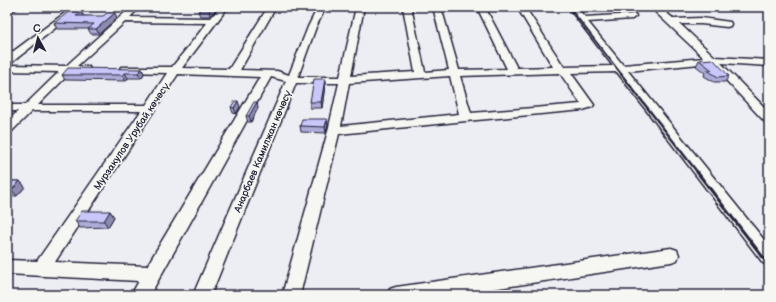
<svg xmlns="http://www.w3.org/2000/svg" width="776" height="302" viewBox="0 0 776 302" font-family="'Balsamiq Sans',sans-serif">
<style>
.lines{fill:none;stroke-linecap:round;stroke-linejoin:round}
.minor-casing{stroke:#22223b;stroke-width:3}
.minor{fill:#f6f6f2;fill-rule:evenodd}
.rail-far2{stroke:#22223b;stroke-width:2}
.rail-far1{stroke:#22223b;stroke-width:2.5}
.rail{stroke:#22223b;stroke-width:3}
.wall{fill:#adabd7;stroke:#22223b}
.shaded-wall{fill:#8d8baf;stroke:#22223b}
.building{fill:#c9c7fa;stroke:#22223b}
.labels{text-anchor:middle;stroke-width:3.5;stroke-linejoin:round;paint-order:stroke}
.street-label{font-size:10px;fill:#22223b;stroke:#f6f6f2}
</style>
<rect width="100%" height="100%" fill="#ededf4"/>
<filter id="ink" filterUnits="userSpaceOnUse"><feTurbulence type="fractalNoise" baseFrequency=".025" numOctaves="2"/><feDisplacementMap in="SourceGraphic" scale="8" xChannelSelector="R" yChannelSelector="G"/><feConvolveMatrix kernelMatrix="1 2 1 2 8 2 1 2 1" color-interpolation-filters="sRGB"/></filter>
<g filter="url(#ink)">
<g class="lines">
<g class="minor-casing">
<g id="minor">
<polygon points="9,7 20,7 7,13 7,8"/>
<polygon points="73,7 82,7 11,63 7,64 7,56"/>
<path d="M 131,7 L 140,7 L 130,17 L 211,18 L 220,7 L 228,7 L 182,68 L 229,69 L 268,7 L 276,7 L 240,70 L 277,71 L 289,75 L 308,27 L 318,7 L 326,7 L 316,27 L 298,77 L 340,77 L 356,7 L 364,7 L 351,76 L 415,72 L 403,7 L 411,7 L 425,72 L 449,70 L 433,7 L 441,7 L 459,70 L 507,69 L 477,7 L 485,7 L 517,68 L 553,67 L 517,7 L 525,7 L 564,67 L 613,66 L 568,7 L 576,7 L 585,17 L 635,14 L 636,16 L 632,19 L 588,22 L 623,65 L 704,58 L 650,7 L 659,7 L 674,19 L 701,18 L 730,22 L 731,24 L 730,26 L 727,27 L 701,24 L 680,24 L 715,57 L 769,60 L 769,66 L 721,63 L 769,112 L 769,123 L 765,122 L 710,63 L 628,71 L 769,246 L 769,265 L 763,263 L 617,72 L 571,73 L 594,105 L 592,107 L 583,110 L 466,121 L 339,134 L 300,295 L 282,295 L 328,131 L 339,83 L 296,83 L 211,295 L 193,295 L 286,81 L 271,77 L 150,295 L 131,295 L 139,281 L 7,274 L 7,260 L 37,261 L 141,111 L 32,111 L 11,132 L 7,133 L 7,122 L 18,111 L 7,111 L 7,105 L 25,105 L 59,72 L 7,71 L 7,65 L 66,66 ZM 125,22 L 207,23 L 172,67 L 121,67 L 120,69 L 125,72 L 167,73 L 146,105 L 38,105 L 71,72 L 89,71 L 90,69 L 89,67 L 77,66 ZM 560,73 L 581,104 L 471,113 L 460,76 ZM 178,74 L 260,77 L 147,266 L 55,262 ZM 450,76 L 459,114 L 341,126 L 349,83 Z"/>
<polygon points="671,248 677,250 679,255 677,260 671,262 451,295 387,295 390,289 396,287"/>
</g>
</g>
<use href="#minor" class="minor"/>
<polyline class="rail-far2" points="569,7 622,75"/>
<polyline class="rail-far1" points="621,74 698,173"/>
<polyline class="rail" points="697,172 769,265"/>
</g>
<g class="wall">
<polygon points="218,7 210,16 200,16 198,11 205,8"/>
<polygon points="81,12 84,16 117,18 99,34 91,34 88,29 57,29 54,23"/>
<polygon points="699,60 729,76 725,82 714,82 704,76 705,73 696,66"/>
<polygon points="142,69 144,74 141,78 128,78 126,81 65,80 62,75"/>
<polygon points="325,85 322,108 310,108 310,102"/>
<polygon points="231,107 240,107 236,114 233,113"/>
<polygon points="258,108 251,122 248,122 246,116"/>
<polygon points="327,119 328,125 326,133 301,132 300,126"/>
<polygon points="7,181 20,181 25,187 17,196 7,196"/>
<polygon points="110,211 114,217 108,227 80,228 75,221"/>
</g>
<g class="shaded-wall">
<polygon points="213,7 218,7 210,16 209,11"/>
<polygon points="81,12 84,17 76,16"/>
<polygon points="115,13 117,18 99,34 96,29"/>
<polygon points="142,69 144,74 141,78 138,73"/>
<polygon points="125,73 128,78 126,81 123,75"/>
<polygon points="325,79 325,85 322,108 321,102"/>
<polygon points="238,101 240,107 236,114 234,108"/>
<polygon points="257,102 258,108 251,122 249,116"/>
<polygon points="327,119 328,125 326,133 325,127"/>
<polygon points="20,181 25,187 17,196 12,190"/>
<polygon points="110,211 114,217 108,227 104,221"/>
</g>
<g class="building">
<polygon points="206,7 213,7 209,11 198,11 202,8 205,8"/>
<polygon points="70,11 81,12 76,16 103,16 107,13 115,13 96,29 88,29 94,24 54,23"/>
<polygon points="713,59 729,76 718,77 707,70 712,70 699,60"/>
<polygon points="68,68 142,69 138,73 125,73 123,75 62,75"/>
<polygon points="314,79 325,79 321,102 310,102"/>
<polygon points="235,101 238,101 234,108 231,107"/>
<polygon points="254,102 257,102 249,116 246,116"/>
<polygon points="302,119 327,119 325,127 300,126"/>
<polygon points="7,181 20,181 12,190 7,190"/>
<polygon points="82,211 110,211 104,221 75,221"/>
</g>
</g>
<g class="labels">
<g class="street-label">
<text transform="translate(131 136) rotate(-56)" y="4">Мурзакулов Урубай көчөсү</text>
<text transform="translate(262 151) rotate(-67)" y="4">Анарбаев Камилжан көчөсү</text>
</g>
</g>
<rect width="776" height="302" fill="none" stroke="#f6f6f2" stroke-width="24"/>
<rect x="12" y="12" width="752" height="278" fill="none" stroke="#22223b" stroke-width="1.5" filter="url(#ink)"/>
<g transform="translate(38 38) rotate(353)" stroke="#f6f6f2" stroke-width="3" paint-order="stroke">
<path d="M0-3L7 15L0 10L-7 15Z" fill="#22223b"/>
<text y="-6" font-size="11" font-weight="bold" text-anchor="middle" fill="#22223b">С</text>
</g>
</svg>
